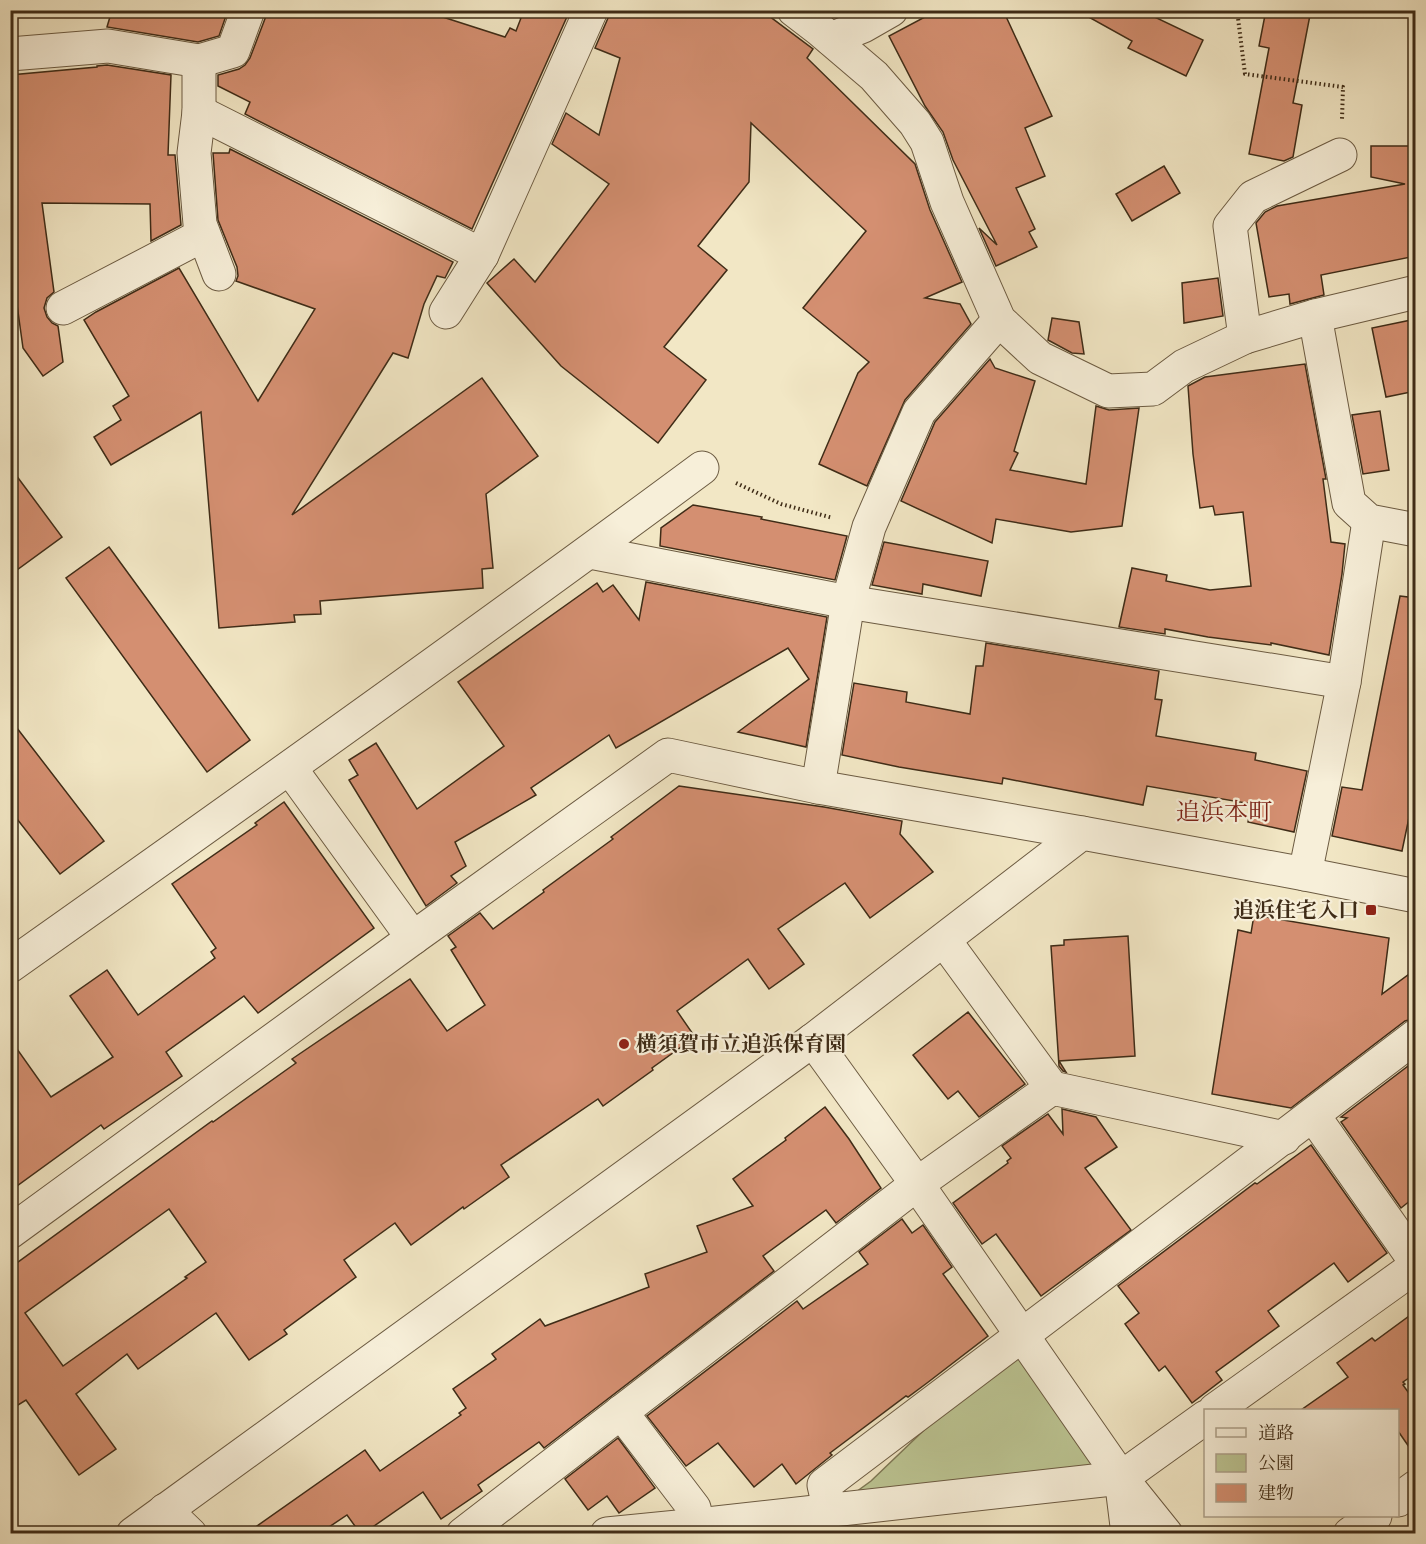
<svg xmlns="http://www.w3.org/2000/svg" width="1426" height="1544" viewBox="0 0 1426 1544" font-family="'IM FELL Great Primer','Noto Serif JP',serif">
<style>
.green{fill:#bcc593;stroke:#7e7855;stroke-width:1.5}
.building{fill:#d48f71;stroke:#3f2c17;stroke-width:1.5;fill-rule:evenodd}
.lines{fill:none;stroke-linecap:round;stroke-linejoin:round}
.minor-casing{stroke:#6c5b42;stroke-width:35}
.path{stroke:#3f2c17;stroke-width:4;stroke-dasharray:1.5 3;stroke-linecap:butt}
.minor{stroke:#f7efd9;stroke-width:33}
.poi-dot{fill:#8f2418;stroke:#f7efd9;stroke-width:2}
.labels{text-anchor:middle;stroke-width:4.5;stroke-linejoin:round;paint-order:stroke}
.poi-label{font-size:21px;font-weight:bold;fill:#3f2c17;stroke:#f7efd9;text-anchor:end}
.quarter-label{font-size:24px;fill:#7a1f14;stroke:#f7efd9}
</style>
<rect width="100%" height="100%" fill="#f2e7c5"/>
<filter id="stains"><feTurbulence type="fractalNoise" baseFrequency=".00333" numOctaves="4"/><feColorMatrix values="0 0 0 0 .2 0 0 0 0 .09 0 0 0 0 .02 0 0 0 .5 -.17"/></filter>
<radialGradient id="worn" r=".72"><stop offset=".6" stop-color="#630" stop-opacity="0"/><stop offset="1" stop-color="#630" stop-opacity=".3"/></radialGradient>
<polygon class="green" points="1022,1336 1121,1478 830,1511 871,1481"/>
<g class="building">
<polygon points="112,10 228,10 219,36 198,42 107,27"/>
<polygon points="266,10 421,10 505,37 510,28 516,31 521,18 506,12 506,10 570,10 472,229 245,114 250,102 218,86 218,75 239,69 245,65 250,58 266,16"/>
<polygon points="609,10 761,10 813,49 807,58 915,164 930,210 962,282 925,298 960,304 971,324 905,400 867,486 819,464 858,373 869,362 803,308 866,231 751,123 749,182 698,246 727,270 664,347 706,380 658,443 561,366 487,283 514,259 535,282 609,184 552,144 566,113 599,135 620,58 595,48 608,18"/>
<polygon points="938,10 1003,10 1052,116 1025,128 1045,176 1016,188 1035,229 1029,232 1037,247 996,266 979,228 997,245 953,160 943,132 925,106 889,36"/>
<polygon points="1076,10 1140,10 1203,40 1186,76 1128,48 1132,41"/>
<polygon points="1266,10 1311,10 1293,103 1302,105 1293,157 1284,161 1249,154 1269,48 1259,46"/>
<polygon points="107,65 171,75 168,155 175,155 181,225 151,241 150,204 42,203 54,292 47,298 44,308 47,317 52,323 58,326 63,362 43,376 23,348 10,254 10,75 97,67 97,66"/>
<polygon points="1371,146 1416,146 1416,256 1321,275 1324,295 1290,304 1289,294 1269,297 1256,223 1265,212 1277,206 1405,184 1371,177"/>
<polygon points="230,149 453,262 445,278 437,276 424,304 408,358 393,353 292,515 482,378 538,456 486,494 493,568 482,569 483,588 320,601 321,614 294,615 295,622 219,628 201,412 111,465 94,437 121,420 113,406 129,396 84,320 96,312 179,268 258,401 315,309 236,281 238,276 237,267 218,220 213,153 229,153"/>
<polygon points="1164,166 1180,193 1132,221 1116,194"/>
<polygon points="1218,278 1223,316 1184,323 1182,283"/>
<polygon points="1052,318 1079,322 1084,354 1072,353 1048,340"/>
<polygon points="1416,319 1416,391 1386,397 1372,328"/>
<polygon points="990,359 995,368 1035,381 1014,451 1018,453 1010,470 1086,484 1096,406 1109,410 1139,408 1122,526 1071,532 996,519 992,543 901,501 935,422"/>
<polygon points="1305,364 1326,479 1323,479 1331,542 1345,544 1342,574 1329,655 1271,643 1271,645 1208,637 1165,629 1165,634 1119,627 1132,568 1167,575 1166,581 1210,590 1251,586 1243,512 1215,515 1213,506 1200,508 1193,454 1188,386 1205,377"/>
<polygon points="1380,411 1389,470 1363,474 1352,415"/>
<polygon points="10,467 62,537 10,575"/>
<polygon points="693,505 762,517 761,519 847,536 835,580 660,546 661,528"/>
<polygon points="884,542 988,561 981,596 923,584 922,594 872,585"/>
<polygon points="109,547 250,740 207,772 66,578"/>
<polygon points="646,582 827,617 806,747 738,732 809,679 788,648 616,748 609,735 531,788 536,795 455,842 466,866 451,876 457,883 426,906 349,780 358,775 349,760 376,743 417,809 504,746 458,682 597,583 603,592 613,585 639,620"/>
<polygon points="1400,596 1416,598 1416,809 1411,808 1402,851 1332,836 1342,787 1362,790"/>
<polygon points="986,643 1159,671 1155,699 1162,700 1156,736 1256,753 1255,760 1307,771 1294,832 1248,822 1252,804 1147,786 1143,805 1003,778 1002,784 899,767 842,755 854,683 907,692 906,702 970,714 976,666 983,666"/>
<polygon points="10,719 104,841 60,874 10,810"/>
<path d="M 679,786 L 824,807 L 902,821 L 900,834 L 933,872 L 870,918 L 845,883 L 778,929 L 804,964 L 769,989 L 748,959 L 677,1011 L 695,1037 L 652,1068 L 653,1070 L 603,1106 L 598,1099 L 501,1165 L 509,1177 L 464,1209 L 463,1207 L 411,1245 L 395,1223 L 344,1260 L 356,1277 L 284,1330 L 287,1334 L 249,1360 L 216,1313 L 138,1369 L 127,1354 L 76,1394 L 116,1449 L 79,1475 L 26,1400 L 10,1410 L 10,1268 L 212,1121 L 213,1122 L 296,1063 L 292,1059 L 410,979 L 447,1031 L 485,1005 L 451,950 L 456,947 L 448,936 L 480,913 L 493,929 L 544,892 L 543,890 L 613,839 L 611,837 ZM 169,1209 L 206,1262 L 185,1277 L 187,1278 L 63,1366 L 25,1313 Z"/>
<polygon points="284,802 374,928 258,1013 244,996 166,1052 182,1076 104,1129 101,1125 10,1191 10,1039 51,1097 113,1057 70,996 107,970 138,1015 215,958 211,952 216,948 172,884 257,825 255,823"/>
<polygon points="1254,915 1389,938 1382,994 1416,969 1416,1018 1405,1021 1291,1108 1212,1094 1238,930 1251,933"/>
<polygon points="1128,936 1135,1056 1059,1061 1066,1072 1063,1071 1059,1066 1051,946 1064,945 1064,940"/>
<polygon points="968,1012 1025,1084 979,1117 958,1091 948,1099 913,1055"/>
<polygon points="1416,1060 1416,1196 1401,1208 1341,1122 1347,1118 1341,1117"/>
<polygon points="825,1107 849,1139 881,1188 836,1223 826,1210 763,1256 774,1271 544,1448 539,1442 478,1485 482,1491 441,1519 423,1492 364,1533 360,1533 347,1515 320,1533 247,1533 365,1450 380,1471 461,1415 459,1413 466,1408 453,1389 496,1359 492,1354 540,1319 545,1326 649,1287 645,1274 707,1252 697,1226 753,1206 733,1179 786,1140 785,1138"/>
<polygon points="1062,1109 1096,1117 1117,1147 1085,1168 1131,1230 1041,1296 996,1234 982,1244 953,1203 1008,1163 1007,1161 1011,1158 1002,1146 1048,1114 1063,1134"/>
<polygon points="1311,1145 1387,1253 1348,1282 1334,1263 1268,1311 1279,1326 1216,1372 1222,1380 1192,1403 1165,1366 1159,1371 1125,1324 1139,1313 1118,1286 1255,1183 1257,1184"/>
<polygon points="902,1219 912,1233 923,1225 952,1267 943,1274 988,1336 927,1383 908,1397 906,1396 830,1453 832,1455 796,1484 782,1464 754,1487 718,1443 686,1466 647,1416 797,1301 803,1309 868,1264 859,1252"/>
<polygon points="1416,1311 1416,1373 1403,1382 1405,1384 1403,1385 1416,1403 1416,1457 1398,1431 1398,1410 1301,1410 1348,1377 1337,1363 1372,1338 1375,1341"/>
<polygon points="618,1438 655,1488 619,1513 607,1496 588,1510 565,1479"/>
</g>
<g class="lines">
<g class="minor-casing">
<g id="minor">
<polyline points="794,10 820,30 874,76 915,123 927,142 947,202 999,320 1040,358 1108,391 1153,389 1184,366 1245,337 1315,316 1416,292"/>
<polyline points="831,39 863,26 891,10"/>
<polyline points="10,54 108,46 199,61 199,112 194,153 200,224 219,274"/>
<polyline points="199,61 233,51 248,10"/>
<polyline points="199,112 482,255"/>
<polyline points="63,308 203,235"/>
<polyline points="446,312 482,255 591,10"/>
<polyline points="1315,316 1349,503 1369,521 1416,530"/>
<polyline points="1245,337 1230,226 1253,197 1340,155"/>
<polyline points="590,552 848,602 1344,682"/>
<polyline points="290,768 413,938"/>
<polyline points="818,787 848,602 869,527 919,412 999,320"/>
<polyline points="1305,874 1344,682 1369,521"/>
<polyline points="944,940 1052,1088"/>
<path d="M 10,966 C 242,802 474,637 702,468"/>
<polyline points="813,1040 917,1184 1121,1478 1128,1534"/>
<polyline points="1313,1115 1416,1262"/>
<polyline points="10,1232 413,938 668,755 818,787 1082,833"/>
<polyline points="1215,1410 1416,1266"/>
<polyline points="621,1412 694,1508 698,1525"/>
<polyline points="1121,1478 1166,1534"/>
<polyline points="1398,1500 1416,1487"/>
<polyline points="165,1510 190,1534"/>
<path d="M 830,1511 L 824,1485 C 1021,1335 1220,1187 1416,1036"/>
<polyline points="133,1534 813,1040 1082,833 1305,874 1416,896"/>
<polyline points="463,1534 917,1184 1052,1088 1284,1138"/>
<polyline points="607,1534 698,1525 1121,1478 1206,1417"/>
<polyline points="1350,1534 1375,1516"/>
</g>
</g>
<g class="path">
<polyline points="1237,10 1245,74 1343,87 1342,119"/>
<polyline points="736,483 781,504 833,518"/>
</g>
<use href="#minor" class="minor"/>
</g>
<g class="poi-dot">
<rect x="1365" y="904" width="12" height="12" rx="3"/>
<circle cx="624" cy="1044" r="6"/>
</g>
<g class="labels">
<g class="poi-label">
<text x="1359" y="917">追浜住宅入口</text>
<text x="636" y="1051" text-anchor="start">横須賀市立追浜保育園</text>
</g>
<g class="quarter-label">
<text x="1224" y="820">追浜本町</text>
</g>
</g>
<rect width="1426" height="1544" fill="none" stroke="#f2e7c5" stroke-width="36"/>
<rect x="12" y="12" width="1402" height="1520" fill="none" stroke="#3f2c17" stroke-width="3"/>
<rect x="18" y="18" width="1390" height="1508" fill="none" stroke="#3f2c17" stroke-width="1.5"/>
<rect x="1204" y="1409" width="195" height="108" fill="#f7efd9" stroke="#ada18b" stroke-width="1.5"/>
<rect x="1216" y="1428" width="30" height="9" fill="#f7efd9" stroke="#ada18b" stroke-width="1.5"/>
<text x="1258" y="1439" font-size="18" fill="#3f2c17">道路</text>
<rect x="1216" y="1454" width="30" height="18" fill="#bcc593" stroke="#ada18b" stroke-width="1.5"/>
<text x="1258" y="1469" font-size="18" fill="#3f2c17">公園</text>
<rect x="1216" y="1484" width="30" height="18" fill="#d48f71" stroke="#ada18b" stroke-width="1.5"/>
<text x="1258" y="1499" font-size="18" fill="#3f2c17">建物</text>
<rect width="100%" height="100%" filter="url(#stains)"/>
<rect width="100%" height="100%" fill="url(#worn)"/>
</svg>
